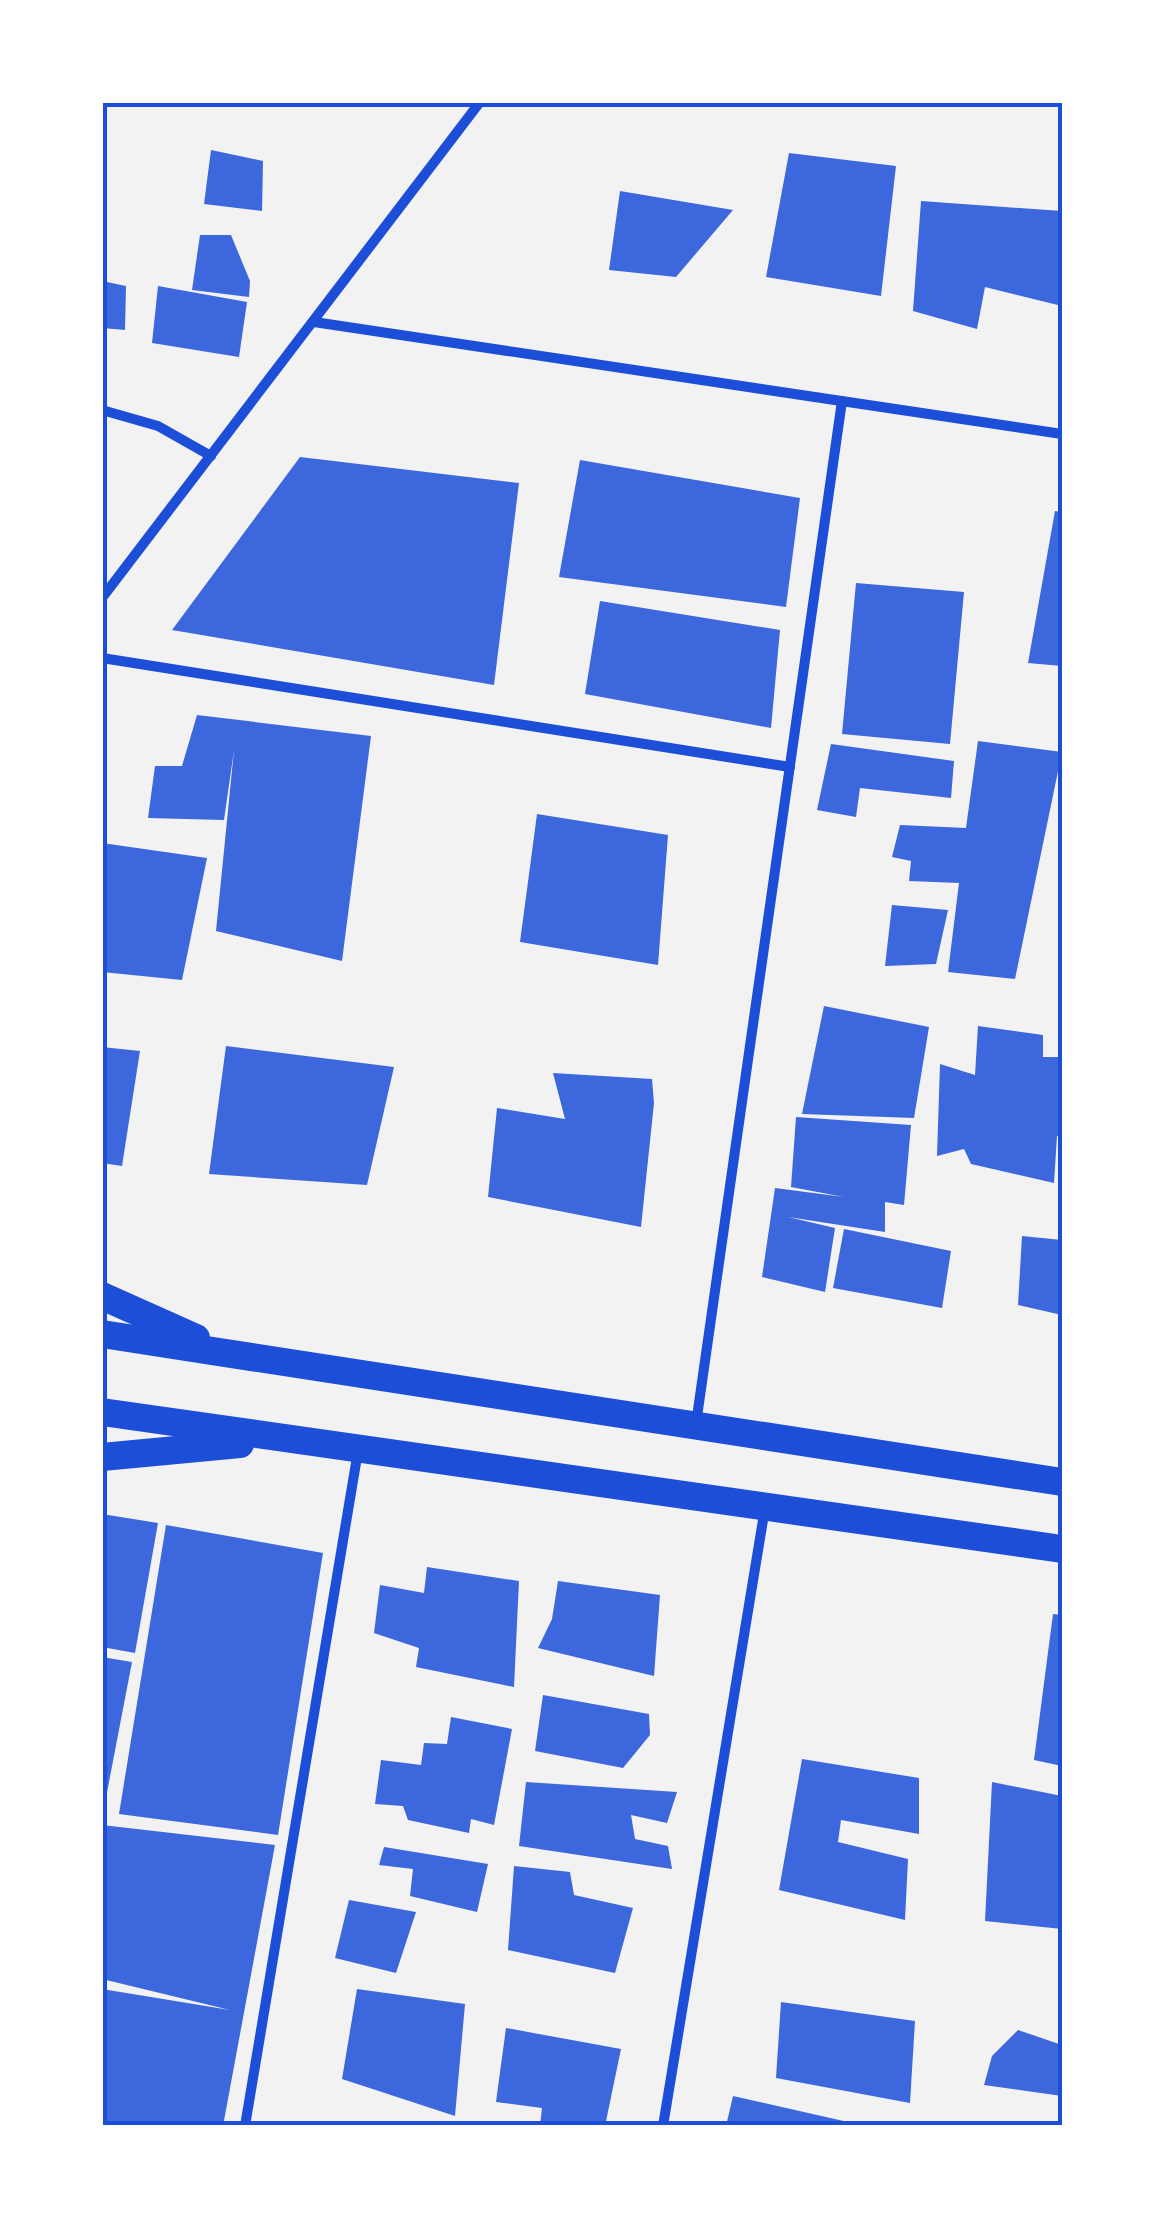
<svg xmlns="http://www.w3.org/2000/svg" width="1165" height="2228" viewBox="0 0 1165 2228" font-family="'Asap Condensed',sans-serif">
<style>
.building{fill:#3d67dc}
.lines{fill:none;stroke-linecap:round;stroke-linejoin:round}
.minor{stroke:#1d4ed8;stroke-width:10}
.trunk{stroke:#1d4ed8;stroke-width:28}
.neatline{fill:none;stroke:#1d4ed8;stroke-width:4}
</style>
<rect width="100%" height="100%" fill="#f2f2f2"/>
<g class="building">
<polygon points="211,150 263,161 262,211 204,204"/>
<polygon points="789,153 896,166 881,296 766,277"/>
<polygon points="620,191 733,210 676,277 609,270"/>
<polygon points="921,201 1062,211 1062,306 985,287 977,329 913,311"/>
<polygon points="200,235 231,235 250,281 249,297 192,290"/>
<polygon points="102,281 126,286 125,330 102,328"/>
<polygon points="158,286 247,302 239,357 152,343"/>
<polygon points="300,457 519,483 494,685 172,630"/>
<polygon points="580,460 800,498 786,607 559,577"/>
<polygon points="1055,511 1062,512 1062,666 1028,663"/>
<polygon points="856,583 964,592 950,744 842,734"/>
<polygon points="600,601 780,630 771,728 585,694"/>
<polygon points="197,715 371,736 342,961 216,931 234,750 224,820 148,818 155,766 182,766"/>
<polygon points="978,741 1062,752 1015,979 948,972 959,883 909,881 911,861 892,857 900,825 966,828"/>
<polygon points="831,744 954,761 951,798 860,788 856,817 817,810"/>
<polygon points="537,814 668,835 658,965 520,942"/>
<polygon points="102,843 207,858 182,980 102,972"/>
<polygon points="892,905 948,910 936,964 885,966"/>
<polygon points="824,1006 929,1027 914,1118 802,1114"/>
<polygon points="978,1026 1043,1035 1043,1057 1062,1057 1062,1136 1057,1136 1054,1183 971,1164 964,1149 937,1156 940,1064 975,1075"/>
<polygon points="226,1046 394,1067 367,1185 209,1174"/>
<polygon points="102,1047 140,1051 122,1166 102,1163"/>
<polygon points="553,1073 652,1079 654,1103 641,1227 488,1197 497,1108 565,1119"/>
<polygon points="796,1117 911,1125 904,1205 885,1202 885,1232 788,1217 835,1228 825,1292 762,1277 775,1188 844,1197 791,1187"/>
<polygon points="844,1229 951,1251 942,1308 833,1288"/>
<polygon points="1022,1236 1062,1240 1062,1315 1018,1305"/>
<polygon points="102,1514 158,1523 135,1653 102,1647"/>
<polygon points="166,1525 323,1553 278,1835 119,1814"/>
<polygon points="427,1567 519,1581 514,1687 416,1667 419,1648 374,1633 380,1585 424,1593"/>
<polygon points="558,1581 660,1595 654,1676 538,1648 552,1619"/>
<polygon points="1053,1614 1062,1615 1062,1766 1034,1760"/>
<polygon points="102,1657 132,1662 104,1808 102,1808"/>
<polygon points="543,1695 649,1714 650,1735 623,1768 535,1751"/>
<polygon points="451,1717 512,1729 494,1825 471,1819 469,1833 408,1820 403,1806 375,1804 381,1760 421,1765 424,1743 447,1744"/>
<polygon points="802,1759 919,1778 919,1834 841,1820 838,1842 908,1859 905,1920 779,1890"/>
<polygon points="526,1782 677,1792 667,1823 631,1815 635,1839 668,1846 672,1869 519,1846"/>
<polygon points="992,1782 1062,1796 1062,1929 985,1921"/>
<polygon points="102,1825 275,1845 223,2126 102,2126 102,1989 230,2010 102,1979"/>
<polygon points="384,1847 488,1864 477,1912 410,1896 413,1869 379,1865"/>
<polygon points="514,1866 570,1872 574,1895 633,1908 615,1973 508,1950"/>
<polygon points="349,1900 416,1912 396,1973 335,1958"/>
<polygon points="357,1989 465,2004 455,2116 342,2079"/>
<polygon points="781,2002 915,2021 910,2103 776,2078"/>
<polygon points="506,2028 621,2049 605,2126 540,2126 542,2108 496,2102"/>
<polygon points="1018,2030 1062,2045 1062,2096 984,2085 992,2056"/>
<polygon points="733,2096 848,2122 858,2126 726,2126"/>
</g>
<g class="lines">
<g class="minor">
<polyline points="314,322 1062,434"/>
<polyline points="102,410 158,426 211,456"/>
<polyline points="102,598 480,102"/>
<polyline points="102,658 790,767"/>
<polyline points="696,1424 842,401"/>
<polyline points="245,2126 358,1451"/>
<polyline points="663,2126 765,1508"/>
</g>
<g class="trunk">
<polyline points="102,1296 196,1338"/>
<polyline points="102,1334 1062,1482"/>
<polyline points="102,1412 1062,1549"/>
<polyline points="102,1457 240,1444"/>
</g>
</g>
<rect width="1165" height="2228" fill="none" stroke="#ffffff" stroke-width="210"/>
<rect x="105" y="105" width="955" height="2018" class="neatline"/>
</svg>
